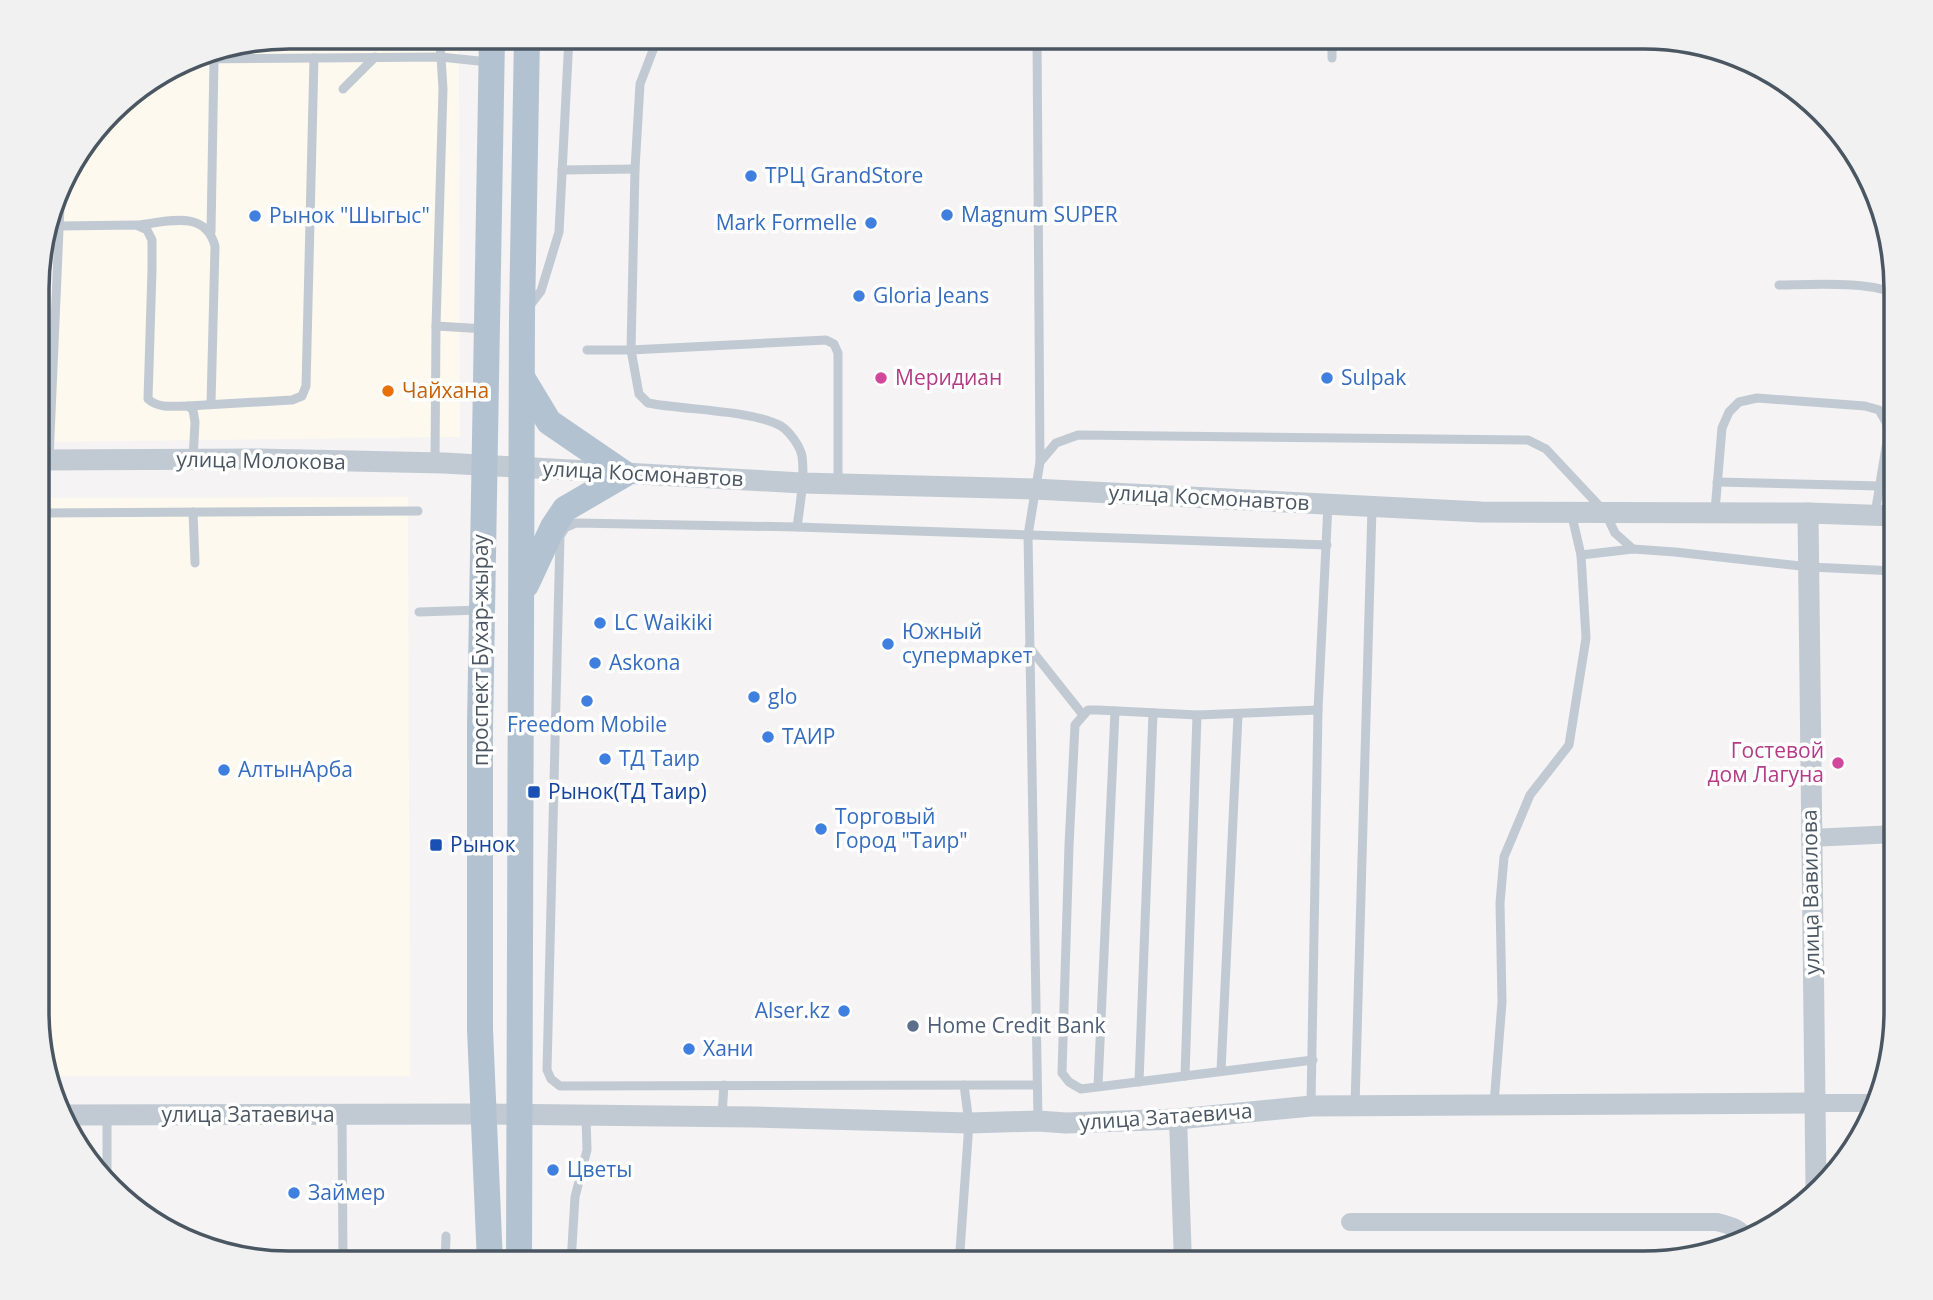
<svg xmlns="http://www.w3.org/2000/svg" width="1933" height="1300" viewBox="0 0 1933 1300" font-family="'Open Sans',sans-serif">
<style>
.commercial{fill:#fdf9ef}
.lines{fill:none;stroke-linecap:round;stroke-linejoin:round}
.service{stroke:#c1cad2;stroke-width:9}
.minor{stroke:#c1cad2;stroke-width:18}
.tertiary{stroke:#c1cad2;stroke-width:21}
.primary{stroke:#b3c2d1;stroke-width:26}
.shop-dot{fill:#3f7fe0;stroke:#fff;stroke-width:2.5}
.hotel-dot{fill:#d1479c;stroke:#fff;stroke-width:2.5}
.food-dot{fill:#e8710a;stroke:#fff;stroke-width:2.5}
.transit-dot{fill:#1a4fb4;stroke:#fff;stroke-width:2.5}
.service-dot{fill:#5c6f8a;stroke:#fff;stroke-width:2.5}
.labels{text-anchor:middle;stroke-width:7;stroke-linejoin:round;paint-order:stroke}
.shop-label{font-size:21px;fill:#366cbe;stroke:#fff;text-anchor:start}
.hotel-label{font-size:21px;fill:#b23c85;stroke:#fff;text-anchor:start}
.food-label{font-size:21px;fill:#c56008;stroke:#fff;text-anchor:start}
.street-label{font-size:21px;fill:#4a5661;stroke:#fff}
.transit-label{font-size:21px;fill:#164399;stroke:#fff;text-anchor:start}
.service-label{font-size:21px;fill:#4e5e75;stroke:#fff;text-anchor:start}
.rim{fill:none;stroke:#4a5661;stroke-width:3.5}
</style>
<rect width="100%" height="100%" fill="#f5f3f3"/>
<g class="commercial">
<polygon points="289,37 459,37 460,437 39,442 40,254 63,177 123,100 193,56"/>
<polygon points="408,497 410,1076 50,1076 39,1043 39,498"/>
</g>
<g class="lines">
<g class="service">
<polyline points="439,37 441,57 488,62"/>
<path d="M 658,37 L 640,84 L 635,169 L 631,350 L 639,394 L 648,403 C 683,410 752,410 781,426 C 790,432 800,446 802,456 C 805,479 800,504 797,527 L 576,523 L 565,528 L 560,536 L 547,1070 L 551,1079 L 560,1086 L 1037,1085"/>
<polyline points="1037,37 1040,462"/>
<polyline points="1332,58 1332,37"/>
<polyline points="188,59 441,57 443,89 436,326 435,461"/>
<polyline points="343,89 375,57"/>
<polyline points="562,170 635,169"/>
<path d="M 138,225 C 168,222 205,209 215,246 L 211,404"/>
<path d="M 59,226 L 136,225 L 147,230 L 152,240 L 152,270 L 148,399 C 159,409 174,406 188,406 L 193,410 L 195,422 L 193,460"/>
<polyline points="211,232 214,59"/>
<path d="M 1779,285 C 1804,285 1879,280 1896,296"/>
<polyline points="528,308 541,291 559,232 569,37"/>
<polyline points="436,326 486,329"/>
<polyline points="587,350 631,350 826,340 834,344 838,353 838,484"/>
<polyline points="188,406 292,400 302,396 306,386 314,58"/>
<polyline points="1887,422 1896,351"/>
<polyline points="49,459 61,184"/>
<polyline points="1717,482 1880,486"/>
<polyline points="1715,511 1722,428 1729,412 1739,402 1757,398 1865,406 1879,410 1887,424 1888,435 1875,514"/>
<polyline points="193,512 195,563"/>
<polyline points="39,513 418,511"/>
<polyline points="797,527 1327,545"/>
<polyline points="1581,555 1633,549"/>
<polyline points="419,612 480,610"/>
<polyline points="1029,647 1083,715"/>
<polyline points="1313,1060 1081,1089 1069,1082 1062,1073 1069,845 1075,725 1088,710 1098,710 1197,715 1318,710"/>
<polyline points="1221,1071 1238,715"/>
<polyline points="1185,1076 1197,715"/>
<polyline points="1139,1082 1153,713"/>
<polyline points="964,1085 969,1123 960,1251 971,1259 1013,1258 1103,1261"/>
<polyline points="1098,1086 1115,711"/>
<polyline points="1311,1104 1318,710 1328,504"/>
<polyline points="1494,1104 1502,1002 1500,903 1504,857 1530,795 1569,745 1586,638 1581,555 1571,512"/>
<polyline points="1355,1106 1372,508"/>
<polyline points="342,1114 343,1263"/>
<polyline points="107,1115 107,1179"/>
<polyline points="722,1115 724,1085"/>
<polyline points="1038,1121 1028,535 1040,462 1056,443 1078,435 1528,440 1546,449 1605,512 1615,533 1633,549 1675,552 1810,567 1896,571"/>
<polyline points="445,1263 446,1236"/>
<polyline points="571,1263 575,1197 587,1150 586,1116"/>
<polyline points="1101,1263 1116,1259 1183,1258"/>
</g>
<g class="minor">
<polyline points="1810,838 1896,834"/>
<polyline points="1814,1103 1877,1103"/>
<polyline points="1178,1119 1183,1263"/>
<path d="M 1350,1222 L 1717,1222 C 1728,1225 1741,1227 1746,1239"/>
</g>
<g class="tertiary">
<polyline points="39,460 258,459 444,463 802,483 1034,489 1481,512 1808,513 1896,516"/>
<polyline points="1808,513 1816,1187"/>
<polyline points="63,1115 482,1114 752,1117 969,1123 1038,1121 1066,1123 1178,1119 1311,1106 1814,1103"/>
</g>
<g class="primary">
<polyline points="523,379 549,422 625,474 565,509 553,527 526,585"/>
<polyline points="490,1263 480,1029 480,726 492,37"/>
<polyline points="519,1263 522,315 527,37"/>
</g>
</g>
<g class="shop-dot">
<circle cx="751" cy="176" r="7"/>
<circle cx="947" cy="215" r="7"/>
<circle cx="255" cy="216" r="7"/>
<circle cx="871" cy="223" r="7"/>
<circle cx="859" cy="296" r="7"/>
<circle cx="1327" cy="378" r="7"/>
<circle cx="600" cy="623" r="7"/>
<circle cx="888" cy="644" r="7"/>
<circle cx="595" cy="663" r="7"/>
<circle cx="754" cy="697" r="7"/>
<circle cx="587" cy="701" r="7"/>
<circle cx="768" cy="737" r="7"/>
<circle cx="605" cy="759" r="7"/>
<circle cx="224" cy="770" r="7"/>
<circle cx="821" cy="829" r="7"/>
<circle cx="844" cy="1011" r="7"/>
<circle cx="689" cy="1049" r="7"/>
<circle cx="553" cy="1170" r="7"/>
<circle cx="294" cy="1193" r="7"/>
</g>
<g class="hotel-dot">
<circle cx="881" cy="378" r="7"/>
<circle cx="1838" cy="763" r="7"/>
</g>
<circle class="food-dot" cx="388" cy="391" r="7"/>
<g class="transit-dot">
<rect x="527" y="785" width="14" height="14" rx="3.5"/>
<rect x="429" y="838" width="14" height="14" rx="3.5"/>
</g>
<circle class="service-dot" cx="913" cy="1026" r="7"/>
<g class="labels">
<g class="shop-label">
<text x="765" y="183">ТРЦ GrandStore</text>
<text x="961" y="222">Magnum SUPER</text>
<text x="269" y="223">Рынок "Шыгыс"</text>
<text x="857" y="230" text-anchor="end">Mark Formelle</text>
<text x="873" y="303">Gloria Jeans</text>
<text x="1341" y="385">Sulpak</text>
<text x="614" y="630">LC Waikiki</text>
<text x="902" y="639">Южный<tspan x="902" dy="24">супермаркет</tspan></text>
<text x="609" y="670">Askona</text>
<text x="768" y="704">glo</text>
<text x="587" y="732" text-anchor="middle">Freedom Mobile</text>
<text x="782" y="744">ТАИР</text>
<text x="619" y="766">ТД Таир</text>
<text x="238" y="777">АлтынАрба</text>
<text x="835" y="824">Торговый<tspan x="835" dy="24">Город "Таир"</tspan></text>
<text x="830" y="1018" text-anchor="end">Alser.kz</text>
<text x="703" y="1056">Хани</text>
<text x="567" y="1177">Цветы</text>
<text x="308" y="1200">Займер</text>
</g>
<g class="hotel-label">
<text x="895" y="385">Меридиан</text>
<text x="1824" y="758" text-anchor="end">Гостевой<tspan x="1824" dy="24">дом Лагуна</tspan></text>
</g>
<g class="food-label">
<text x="402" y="398">Чайхана</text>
</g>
<g class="street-label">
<text transform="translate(261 461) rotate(1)" y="7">улица Молокова</text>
<text transform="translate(643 474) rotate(3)" y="7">улица Космонавтов</text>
<text transform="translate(1209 498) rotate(3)" y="7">улица Космонавтов</text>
<text transform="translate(481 650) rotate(-90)" y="7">проспект Бухар-жырау</text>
<text transform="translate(1811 892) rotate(-91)" y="7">улица Вавилова</text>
<text x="248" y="1122">улица Затаевича</text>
<text transform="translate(1166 1117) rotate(-4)" y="7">улица Затаевича</text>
</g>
<g class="transit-label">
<text x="548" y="799">Рынок(ТД Таир)</text>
<text x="450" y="852">Рынок</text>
</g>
<g class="service-label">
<text x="927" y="1033">Home Credit Bank</text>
</g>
</g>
<path d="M0 0H1933V1300H0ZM289 49H1644A240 240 0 0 1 1884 289V1011A240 240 0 0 1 1644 1251H289A240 240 0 0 1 49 1011V289A240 240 0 0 1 289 49Z" fill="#f1f1f2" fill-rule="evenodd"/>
<path class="rim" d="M289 49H1644A240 240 0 0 1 1884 289V1011A240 240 0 0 1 1644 1251H289A240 240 0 0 1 49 1011V289A240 240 0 0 1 289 49Z"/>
</svg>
